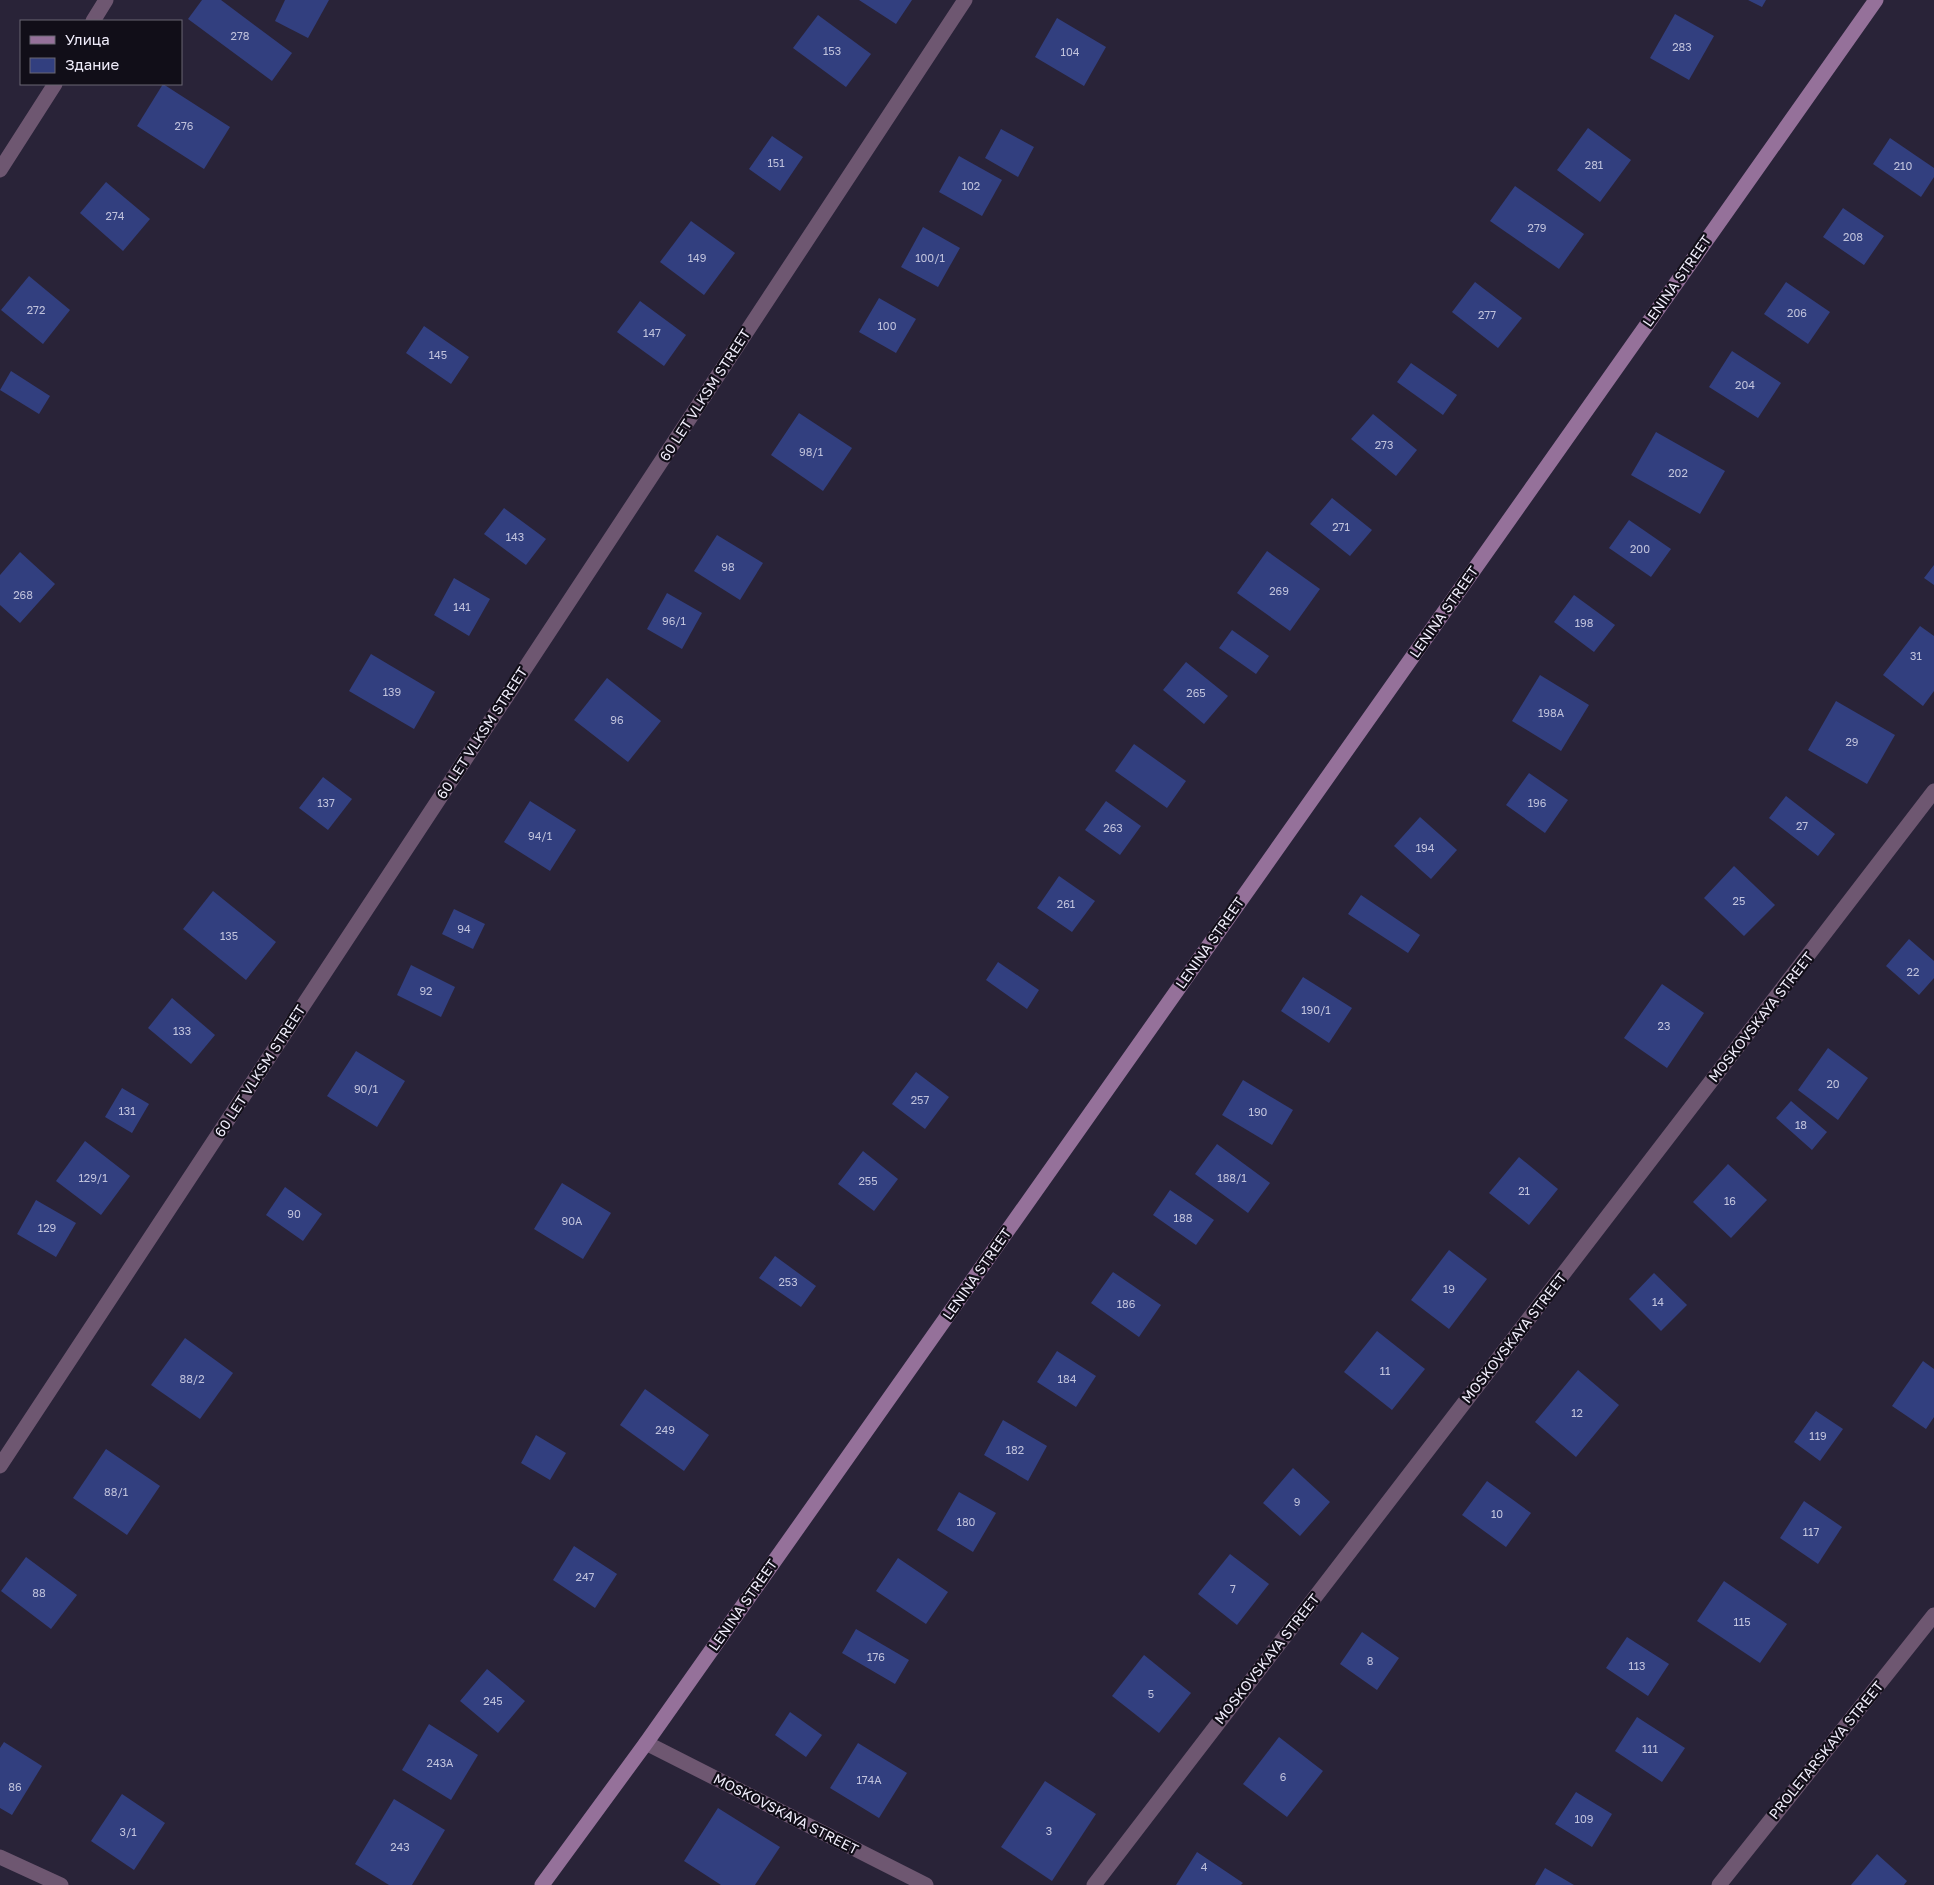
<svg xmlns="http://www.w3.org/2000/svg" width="1934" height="1885" viewBox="0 0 1934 1885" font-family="'Golos Text',sans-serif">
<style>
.building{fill:#323f7f}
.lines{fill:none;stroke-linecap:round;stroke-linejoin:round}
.street{stroke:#6e5771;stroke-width:15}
.secondary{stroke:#95719a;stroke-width:15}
.labels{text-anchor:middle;stroke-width:4.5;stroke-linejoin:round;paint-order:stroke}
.number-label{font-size:11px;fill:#c0c2dc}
.street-label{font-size:14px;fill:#f0edfb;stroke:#110e18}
</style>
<rect width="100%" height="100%" fill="#292338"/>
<g class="building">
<polygon points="202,0 221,0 292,53 272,81 188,19"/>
<polygon points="285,0 329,0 308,38 275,21"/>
<polygon points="859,0 912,0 896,24"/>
<polygon points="1748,0 1766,0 1762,7"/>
<polygon points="1675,14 1714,36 1689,80 1650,58"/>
<polygon points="818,15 871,54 846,87 793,48"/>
<polygon points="1057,18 1106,47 1084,86 1035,57"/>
<polygon points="163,84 230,127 204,169 137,126"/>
<polygon points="1588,128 1631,160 1600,202 1557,170"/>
<polygon points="1001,129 1034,147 1018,177 985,158"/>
<polygon points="772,136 803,157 780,191 749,169"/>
<polygon points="1890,138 1934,168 1934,177 1921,197 1873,164"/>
<polygon points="959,156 1002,180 982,216 939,192"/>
<polygon points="106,182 150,219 123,251 80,213"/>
<polygon points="1515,186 1584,234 1559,269 1490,221"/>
<polygon points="1843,208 1884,236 1864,265 1823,237"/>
<polygon points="691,221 735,253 704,295 660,262"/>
<polygon points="923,227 960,248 938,287 901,267"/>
<polygon points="29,276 70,310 43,344 1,310"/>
<polygon points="1475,282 1522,318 1498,348 1452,312"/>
<polygon points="1786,282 1830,312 1808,344 1764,314"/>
<polygon points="879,298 916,319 896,353 859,332"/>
<polygon points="640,301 686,335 664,366 617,332"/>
<polygon points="424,326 469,357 451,384 406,353"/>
<polygon points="1732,351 1781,383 1758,418 1709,387"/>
<polygon points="1411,363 1457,395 1443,415 1397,382"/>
<polygon points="11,371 50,396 39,414 0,390"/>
<polygon points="799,413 852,448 823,491 771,455"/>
<polygon points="1373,414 1417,450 1396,476 1351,439"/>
<polygon points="1656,432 1725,471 1700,514 1631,475"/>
<polygon points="1332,498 1372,530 1350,556 1310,524"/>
<polygon points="504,508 546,539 526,565 484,534"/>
<polygon points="1629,520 1671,549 1651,577 1609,548"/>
<polygon points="717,535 763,563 740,600 694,571"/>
<polygon points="1267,551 1320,589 1290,631 1237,593"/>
<polygon points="20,552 55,584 20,623 0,605 0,575"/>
<polygon points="1934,565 1934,585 1924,578"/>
<polygon points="454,578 490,599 469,636 434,615"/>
<polygon points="667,593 702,613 682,649 647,629"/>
<polygon points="1574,595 1615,625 1594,652 1554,622"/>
<polygon points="1920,626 1934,636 1934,691 1923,706 1883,675"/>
<polygon points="1232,630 1269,656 1256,674 1219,648"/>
<polygon points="371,654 435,692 414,729 349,691"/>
<polygon points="1186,662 1228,696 1204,724 1163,690"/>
<polygon points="1540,675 1589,705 1561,751 1512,721"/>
<polygon points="607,678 661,721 628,762 574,720"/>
<polygon points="1836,701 1895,735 1867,784 1808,750"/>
<polygon points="1134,744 1186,781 1167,808 1115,771"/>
<polygon points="1529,773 1568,800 1545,833 1506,805"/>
<polygon points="323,777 352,799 328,830 299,808"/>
<polygon points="1786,796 1835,834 1818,856 1769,818"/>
<polygon points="530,801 576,830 550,871 504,842"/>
<polygon points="1106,801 1141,826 1120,855 1085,830"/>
<polygon points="1420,817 1457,850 1431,879 1394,846"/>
<polygon points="1734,866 1775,905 1744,936 1704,898"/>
<polygon points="1059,876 1095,901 1072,932 1037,908"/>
<polygon points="213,891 276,942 246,980 183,929"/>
<polygon points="1361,895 1420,935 1408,953 1348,914"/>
<polygon points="454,909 485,924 473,949 442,934"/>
<polygon points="1909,939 1934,961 1934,978 1919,995 1886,966"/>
<polygon points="998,962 1039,990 1027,1009 986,980"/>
<polygon points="411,965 455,987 441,1017 397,995"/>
<polygon points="1303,977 1352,1008 1329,1043 1281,1011"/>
<polygon points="1662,984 1704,1013 1667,1068 1624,1038"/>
<polygon points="172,998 215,1035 191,1064 148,1028"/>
<polygon points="1828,1048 1868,1078 1838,1120 1798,1090"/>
<polygon points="356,1051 405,1081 377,1127 327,1096"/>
<polygon points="916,1072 949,1097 925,1129 892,1104"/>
<polygon points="1243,1080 1293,1110 1272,1145 1222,1115"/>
<polygon points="122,1088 149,1104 132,1133 105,1117"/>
<polygon points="1791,1101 1827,1132 1812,1150 1776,1118"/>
<polygon points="85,1141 130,1176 101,1215 56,1181"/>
<polygon points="1217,1144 1270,1183 1248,1213 1195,1174"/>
<polygon points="863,1151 898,1179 874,1211 838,1184"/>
<polygon points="1519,1157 1558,1189 1529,1225 1489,1193"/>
<polygon points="1728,1164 1767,1200 1731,1238 1693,1202"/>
<polygon points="562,1183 611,1213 583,1259 534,1229"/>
<polygon points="285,1187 322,1214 303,1241 266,1215"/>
<polygon points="1170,1190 1214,1220 1196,1245 1153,1215"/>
<polygon points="36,1200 76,1223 56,1257 17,1234"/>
<polygon points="1449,1250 1487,1279 1449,1329 1411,1300"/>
<polygon points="775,1256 816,1286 801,1307 759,1278"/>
<polygon points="1113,1272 1161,1305 1139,1337 1091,1303"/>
<polygon points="1654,1273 1687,1305 1661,1331 1629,1299"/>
<polygon points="1377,1331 1425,1369 1392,1410 1344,1372"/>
<polygon points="185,1338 233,1373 200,1419 151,1385"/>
<polygon points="1057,1351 1096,1376 1076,1407 1037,1382"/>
<polygon points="1923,1361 1934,1369 1934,1417 1926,1429 1892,1406"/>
<polygon points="1578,1370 1619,1405 1576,1457 1535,1422"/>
<polygon points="645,1389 709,1435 684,1471 620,1425"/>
<polygon points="1816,1411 1843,1429 1820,1461 1794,1442"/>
<polygon points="1003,1420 1047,1446 1028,1481 984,1455"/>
<polygon points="536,1435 566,1453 550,1480 521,1463"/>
<polygon points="106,1449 160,1486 127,1535 73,1498"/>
<polygon points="1293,1468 1330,1502 1300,1536 1263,1503"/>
<polygon points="1487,1481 1531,1513 1506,1547 1462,1515"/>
<polygon points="959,1492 996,1513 973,1552 937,1530"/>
<polygon points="1804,1501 1842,1527 1818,1564 1780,1538"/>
<polygon points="574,1546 617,1574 595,1608 553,1580"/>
<polygon points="1230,1554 1269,1584 1237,1625 1198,1594"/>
<polygon points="26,1557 77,1595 51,1629 1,1591"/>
<polygon points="898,1558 948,1592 926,1624 876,1591"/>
<polygon points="1724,1581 1787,1624 1760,1663 1697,1621"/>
<polygon points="856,1629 909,1660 895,1684 842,1653"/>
<polygon points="1362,1632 1399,1658 1377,1690 1340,1664"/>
<polygon points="1627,1637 1669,1664 1648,1696 1606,1668"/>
<polygon points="1144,1655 1191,1693 1159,1733 1112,1696"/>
<polygon points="487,1669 525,1701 498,1733 460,1701"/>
<polygon points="790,1712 822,1735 806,1757 775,1735"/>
<polygon points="1637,1717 1685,1748 1662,1782 1615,1751"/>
<polygon points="429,1724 478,1755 451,1800 402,1770"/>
<polygon points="1279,1737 1323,1771 1287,1817 1243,1784"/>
<polygon points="4,1742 42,1766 12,1815 0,1808 0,1748"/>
<polygon points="858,1743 907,1773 879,1818 830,1788"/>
<polygon points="1045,1781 1096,1814 1052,1881 1001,1847"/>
<polygon points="1576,1792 1612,1814 1592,1847 1555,1824"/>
<polygon points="122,1794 165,1823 134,1870 91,1841"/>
<polygon points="394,1799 445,1830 412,1885 389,1885 355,1864"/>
<polygon points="718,1808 780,1847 755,1885 721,1885 684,1861"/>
<polygon points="1197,1852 1243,1883 1241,1885 1176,1885"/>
<polygon points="1877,1854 1907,1881 1904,1885 1851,1885"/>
<polygon points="1545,1868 1574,1885 1535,1885"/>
</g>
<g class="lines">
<g class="street">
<polyline points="93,21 106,0"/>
<polyline points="0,170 55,84"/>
<polyline points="0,1466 965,0"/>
<polyline points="646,1743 926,1885"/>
<polyline points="0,1857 61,1885"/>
<polyline points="1094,1885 1934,791"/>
<polyline points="1719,1885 1934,1615"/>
</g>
<polyline class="secondary" points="542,1885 646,1743 1876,0"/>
</g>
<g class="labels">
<g class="number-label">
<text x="240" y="40">278</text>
<text x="1682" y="51">283</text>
<text x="832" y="55">153</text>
<text x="1070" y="56">104</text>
<text x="184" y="130">276</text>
<text x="776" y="167">151</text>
<text x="1594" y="169">281</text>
<text x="1903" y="170">210</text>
<text x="971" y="190">102</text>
<text x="115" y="220">274</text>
<text x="1537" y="232">279</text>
<text x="1853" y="241">208</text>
<text x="697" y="262">149</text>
<text x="930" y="262">100/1</text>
<text x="36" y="314">272</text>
<text x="1797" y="317">206</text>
<text x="1487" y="319">277</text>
<text x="887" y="330">100</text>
<text x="652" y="337">147</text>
<text x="438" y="359">145</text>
<text x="1745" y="389">204</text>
<text x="1384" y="449">273</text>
<text x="811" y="456">98/1</text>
<text x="1678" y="477">202</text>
<text x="1341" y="531">271</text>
<text x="515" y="541">143</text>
<text x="1640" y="553">200</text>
<text x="728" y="571">98</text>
<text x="1279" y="595">269</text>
<text x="23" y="599">268</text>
<text x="462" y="611">141</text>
<text x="674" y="625">96/1</text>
<text x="1584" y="627">198</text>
<text x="1916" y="660">31</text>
<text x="392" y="696">139</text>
<text x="1196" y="697">265</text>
<text x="1551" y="717">198А</text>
<text x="617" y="724">96</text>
<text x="1852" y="746">29</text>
<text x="326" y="807">137</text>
<text x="1537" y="807">196</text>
<text x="1802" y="830">27</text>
<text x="1113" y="832">263</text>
<text x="540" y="840">94/1</text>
<text x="1425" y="852">194</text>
<text x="1739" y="905">25</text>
<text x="1066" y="908">261</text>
<text x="464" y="933">94</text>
<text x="229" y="940">135</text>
<text x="1913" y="976">22</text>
<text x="426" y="995">92</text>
<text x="1316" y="1014">190/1</text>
<text x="1664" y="1030">23</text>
<text x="182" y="1035">133</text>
<text x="1833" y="1088">20</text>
<text x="366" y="1093">90/1</text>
<text x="920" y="1104">257</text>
<text x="127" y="1115">131</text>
<text x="1258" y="1116">190</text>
<text x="1801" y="1129">18</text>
<text x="93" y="1182">129/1</text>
<text x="1232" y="1182">188/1</text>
<text x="868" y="1185">255</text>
<text x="1524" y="1195">21</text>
<text x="1730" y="1205">16</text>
<text x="294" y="1218">90</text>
<text x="1183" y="1222">188</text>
<text x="572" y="1225">90А</text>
<text x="47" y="1232">129</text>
<text x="788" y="1286">253</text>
<text x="1449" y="1293">19</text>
<text x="1658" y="1306">14</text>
<text x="1126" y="1308">186</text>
<text x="1385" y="1375">11</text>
<text x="192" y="1383">88/2</text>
<text x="1067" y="1383">184</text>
<text x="1577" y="1417">12</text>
<text x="665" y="1434">249</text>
<text x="1818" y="1440">119</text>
<text x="1015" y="1454">182</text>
<text x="116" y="1496">88/1</text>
<text x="1297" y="1506">9</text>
<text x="1497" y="1518">10</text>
<text x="966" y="1526">180</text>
<text x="1811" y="1536">117</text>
<text x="585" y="1581">247</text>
<text x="1233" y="1593">7</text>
<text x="39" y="1597">88</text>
<text x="1742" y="1626">115</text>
<text x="876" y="1661">176</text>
<text x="1370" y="1665">8</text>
<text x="1637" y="1670">113</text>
<text x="1151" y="1698">5</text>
<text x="493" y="1705">245</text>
<text x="1650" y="1753">111</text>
<text x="440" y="1767">243А</text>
<text x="1283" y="1781">6</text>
<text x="869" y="1784">174А</text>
<text x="15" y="1791">86</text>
<text x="1584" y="1823">109</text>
<text x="1049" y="1835">3</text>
<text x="128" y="1836">3/1</text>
<text x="400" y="1851">243</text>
<text x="1204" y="1871">4</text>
</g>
<g class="street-label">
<text transform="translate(1677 281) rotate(-55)" y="5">LENINA STREET</text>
<text transform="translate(705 395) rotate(-57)" y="5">60 LET VLKSM STREET</text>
<text transform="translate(1444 612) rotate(-55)" y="5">LENINA STREET</text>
<text transform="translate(482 733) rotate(-57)" y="5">60 LET VLKSM STREET</text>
<text transform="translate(1210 943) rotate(-55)" y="5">LENINA STREET</text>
<text transform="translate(1761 1017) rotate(-52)" y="5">MOSKOVSKAYA STREET</text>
<text transform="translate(260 1071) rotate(-57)" y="5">60 LET VLKSM STREET</text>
<text transform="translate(977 1274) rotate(-55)" y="5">LENINA STREET</text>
<text transform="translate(1514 1338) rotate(-52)" y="5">MOSKOVSKAYA STREET</text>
<text transform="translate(743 1605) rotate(-55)" y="5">LENINA STREET</text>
<text transform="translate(1267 1659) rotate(-52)" y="5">MOSKOVSKAYA STREET</text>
<text transform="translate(1826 1750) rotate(-51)" y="5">PROLETARSKAYA STREET</text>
<text transform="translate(786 1814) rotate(27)" y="5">MOSKOVSKAYA STREET</text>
</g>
</g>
<rect x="20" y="20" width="162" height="65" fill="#110e18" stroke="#6a6773"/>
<rect x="30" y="36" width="25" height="8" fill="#95719a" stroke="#6a6773"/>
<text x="65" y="45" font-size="15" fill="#f0edfb">Улица</text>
<rect x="30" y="58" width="25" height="15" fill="#323f7f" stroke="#6a6773"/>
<text x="65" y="70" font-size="15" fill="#f0edfb">Здание</text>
</svg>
